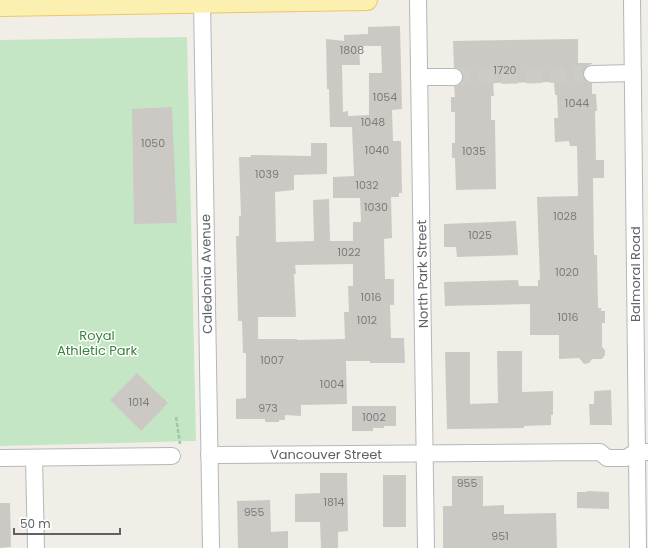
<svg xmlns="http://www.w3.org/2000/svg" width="648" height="548" viewBox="0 0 648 548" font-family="Poppins,sans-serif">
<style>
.green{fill:#c5e6c5}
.building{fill:#ccc9c4;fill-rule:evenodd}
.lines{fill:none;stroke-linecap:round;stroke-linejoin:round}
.minor-tunnel{stroke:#cccbc7;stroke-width:16;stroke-dasharray:16 8;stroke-linecap:butt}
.minor-casing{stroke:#b4b7bb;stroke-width:18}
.major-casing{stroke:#ecc764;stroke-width:22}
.path{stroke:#9ec7aa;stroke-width:2.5;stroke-dasharray:4 2;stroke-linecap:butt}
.minor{stroke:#fff;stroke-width:16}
.major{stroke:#fcf0b0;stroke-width:20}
.labels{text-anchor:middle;stroke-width:3;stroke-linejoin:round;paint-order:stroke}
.number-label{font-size:11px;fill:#7a7c7e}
.street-label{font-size:13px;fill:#5e6267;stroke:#fff}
.park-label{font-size:13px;fill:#39833d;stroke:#fff}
</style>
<rect width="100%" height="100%" fill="#f0eee7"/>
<polygon class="green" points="187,37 196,441 0,446 0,40"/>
<g class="building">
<path d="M 400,26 L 402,109 L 392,110 L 393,141 L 401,141 L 402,193 L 399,193 L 399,197 L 391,197 L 392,238 L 384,239 L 385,279 L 394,279 L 394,305 L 390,305 L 391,338 L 404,338 L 405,363 L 370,363 L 370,361 L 346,361 L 347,404 L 301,405 L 301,416 L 285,415 L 285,420 L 279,420 L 279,422 L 265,422 L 265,419 L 236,419 L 236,399 L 246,398 L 246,353 L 243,353 L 242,321 L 238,321 L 236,236 L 239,236 L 239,216 L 241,216 L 239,157 L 251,157 L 251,155 L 311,156 L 311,143 L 327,143 L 327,174 L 294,175 L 294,190 L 275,192 L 276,242 L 314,241 L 313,200 L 329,199 L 330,241 L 353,241 L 353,222 L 360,222 L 361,221 L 360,198 L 333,198 L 333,177 L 354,176 L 352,127 L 330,127 L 329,89 L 327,89 L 326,39 L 344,41 L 344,35 L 368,34 L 368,27 ZM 359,46 L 381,46 L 382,73 L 369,73 L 369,115 L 348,116 L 348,111 L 343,112 L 342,65 L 360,65 ZM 353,264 L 353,286 L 348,286 L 349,312 L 344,312 L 345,339 L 297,340 L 297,339 L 258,339 L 258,317 L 296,317 L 294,274 L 296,274 L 295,265 Z"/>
<polygon points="578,39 578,63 592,63 592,64 587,66 584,69 583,75 584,79 587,82 592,83 592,94 596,94 597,111 595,111 596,160 604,160 604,178 593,178 594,255 597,255 598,308 601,308 601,311 605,311 605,323 602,323 602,347 605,350 605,355 602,359 592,359 589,363 584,364 579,358 559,359 559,335 530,335 530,304 445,306 444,282 518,280 519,286 538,286 538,280 540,280 537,197 578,196 577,146 570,146 569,141 555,142 554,118 558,118 557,95 555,95 554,82 493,83 494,96 491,96 491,120 495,120 496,189 456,190 455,158 452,158 452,143 455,143 455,112 451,112 451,97 455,97 454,86 458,85 462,82 463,77 462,73 459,69 454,68 453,41"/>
<polygon points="172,107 177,223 134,224 132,109"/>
<polygon points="516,221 518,255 457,257 456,247 444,247 444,224"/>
<polygon points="497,351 522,351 522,392 553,391 553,415 551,415 551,425 524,426 524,428 447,429 445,352 470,352 470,404 498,403"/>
<polygon points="137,373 168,403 141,431 110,400"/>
<polygon points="611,390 612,425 590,425 589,404 594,404 594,391"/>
<polygon points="352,406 396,406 396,426 384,426 384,428 373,428 373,431 352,431"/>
<polygon points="320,473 347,473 348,531 338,532 338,548 321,548 320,522 295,522 295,494 320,493"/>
<rect x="383" y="475" width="23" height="52"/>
<polygon points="452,476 483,476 483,506 504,505 504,514 556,513 557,548 443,548 443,506 452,506"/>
<polygon points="587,491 609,492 609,509 577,508 577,492 586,492"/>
<polygon points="270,500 271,532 288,531 288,548 238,548 237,501"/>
<polygon points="0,503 10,503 11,547 0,548"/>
</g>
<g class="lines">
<polyline class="minor-tunnel" points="454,77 592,74"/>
<g class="minor-casing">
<g id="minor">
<polyline points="202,0 211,548"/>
<polyline points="418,0 426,548"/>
<polyline points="632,0 638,548"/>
<polyline points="592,74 633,73"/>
<polyline points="419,77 454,77"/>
<polyline points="209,455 600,452 607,458 626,458 636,452 648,452"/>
<polyline points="0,458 172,456"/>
<polyline points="34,458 36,548"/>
</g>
</g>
<g class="major-casing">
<polyline id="major" points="0,6 367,0"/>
</g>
<polyline class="path" points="176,417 180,444"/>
<use href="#minor" class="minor"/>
<use href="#major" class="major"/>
</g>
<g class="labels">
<g class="number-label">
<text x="352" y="54">1808</text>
<text x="505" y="74">1720</text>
<text x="385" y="101">1054</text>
<text x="577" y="107">1044</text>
<text x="373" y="126">1048</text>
<text x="153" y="147">1050</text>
<text x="377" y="154">1040</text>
<text x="474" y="155">1035</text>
<text x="267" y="178">1039</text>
<text x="367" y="189">1032</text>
<text x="376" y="211">1030</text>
<text x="565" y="220">1028</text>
<text x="480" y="239">1025</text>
<text x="349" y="256">1022</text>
<text x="567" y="276">1020</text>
<text x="371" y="301">1016</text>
<text x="568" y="321">1016</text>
<text x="367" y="324">1012</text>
<text x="272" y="364">1007</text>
<text x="332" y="388">1004</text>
<text x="139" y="406">1014</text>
<text x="268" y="412">973</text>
<text x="374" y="421">1002</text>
<text x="467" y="487">955</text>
<text x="334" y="506">1814</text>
<text x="254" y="516">955</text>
<text x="500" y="540">951</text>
</g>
<g class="street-label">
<text transform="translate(206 274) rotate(-91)" y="5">Caledonia Avenue</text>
<text transform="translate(422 274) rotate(-91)" y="5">North Park Street</text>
<text transform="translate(635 274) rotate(-90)" y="5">Balmoral Road</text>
<text x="326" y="459">Vancouver Street</text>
</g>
<g class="park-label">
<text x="97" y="340">Royal<tspan x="97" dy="15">Athletic Park</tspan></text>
</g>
</g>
<path d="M14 528v6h106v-6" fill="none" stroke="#5e6267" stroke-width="2"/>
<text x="20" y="528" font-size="12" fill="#5e6267" stroke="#ffffff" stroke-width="3" paint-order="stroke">50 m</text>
</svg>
